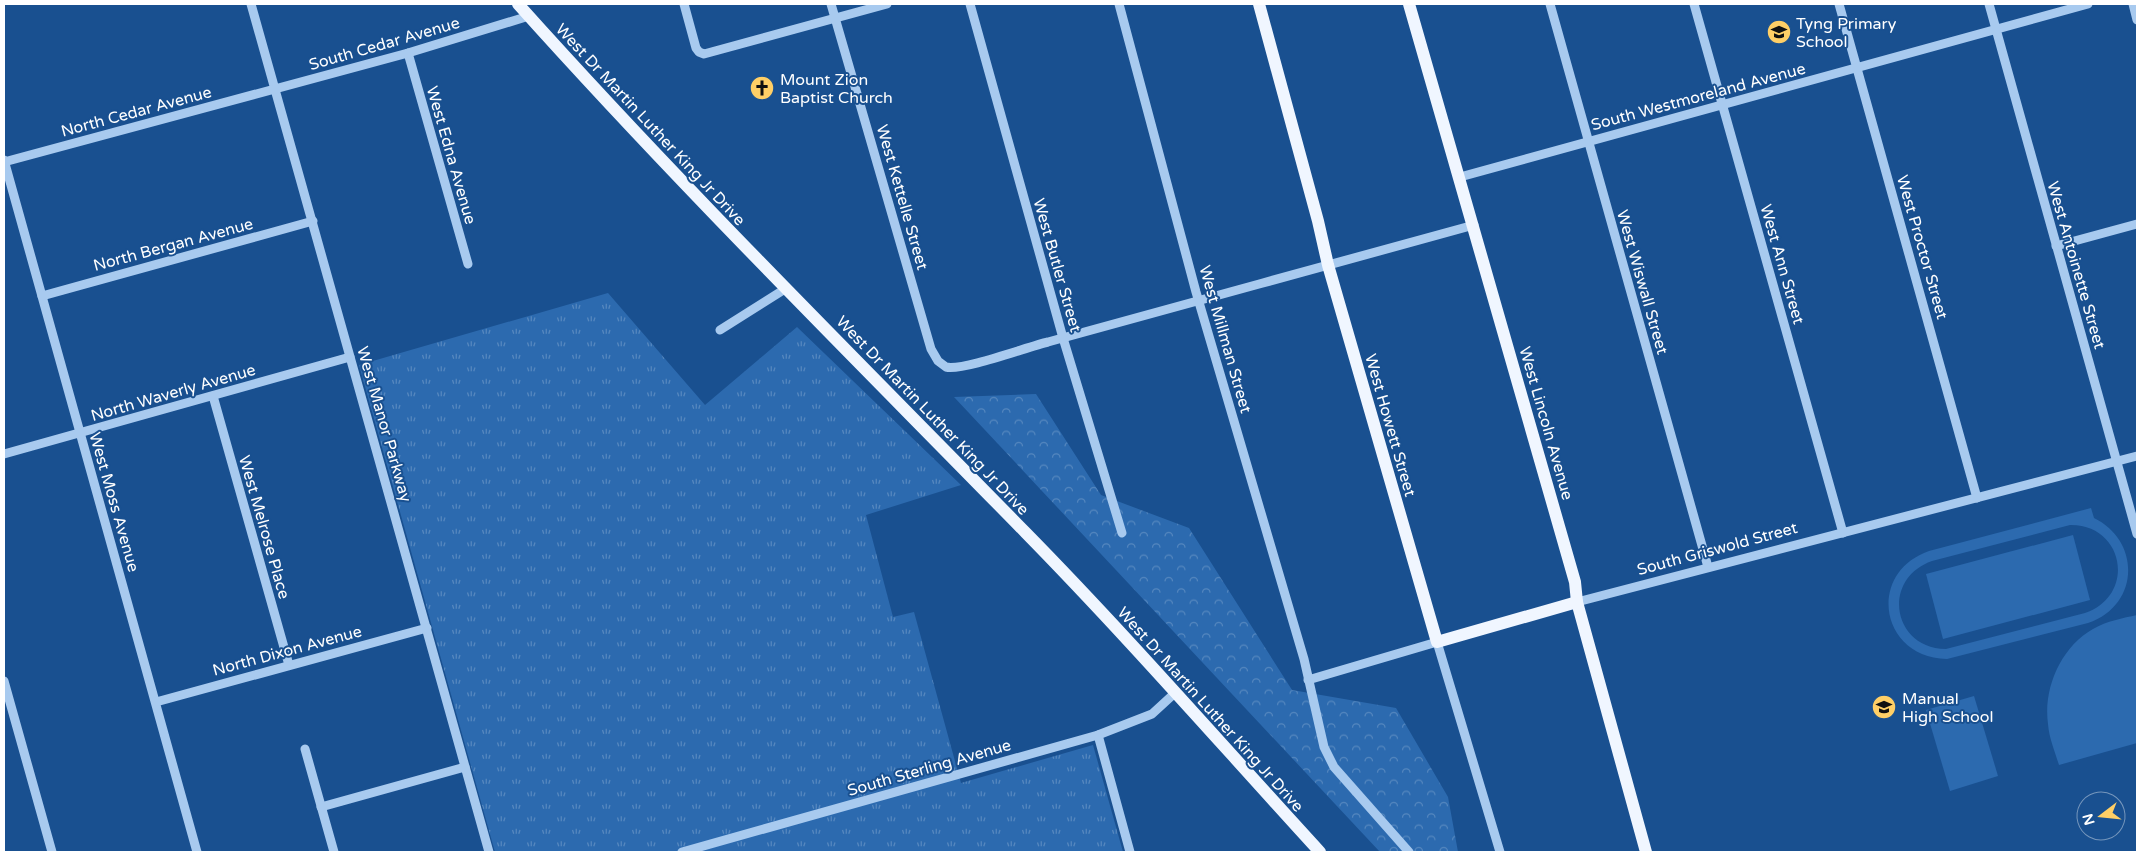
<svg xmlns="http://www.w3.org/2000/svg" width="2141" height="856" viewBox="0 0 2141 856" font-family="'Varela Round',sans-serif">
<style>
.grass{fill:url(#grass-tufts)}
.forest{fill:url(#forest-crowns)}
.pitch{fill:#2c6aaf;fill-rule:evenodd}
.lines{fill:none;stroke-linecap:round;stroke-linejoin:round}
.minor{stroke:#a8caef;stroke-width:9}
.major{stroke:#f0f6ff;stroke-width:12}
.labels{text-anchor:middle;stroke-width:4;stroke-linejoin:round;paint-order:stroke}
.poi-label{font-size:16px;fill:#fff;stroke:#195090;text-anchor:start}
.street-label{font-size:16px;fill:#fff;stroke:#195090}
</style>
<defs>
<pattern id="grass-tufts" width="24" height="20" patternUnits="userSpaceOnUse" patternTransform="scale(1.25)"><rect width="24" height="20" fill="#2c6aaf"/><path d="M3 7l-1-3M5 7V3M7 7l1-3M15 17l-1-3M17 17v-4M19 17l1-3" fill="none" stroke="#5688bf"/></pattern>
<pattern id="forest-crowns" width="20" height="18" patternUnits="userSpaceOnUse" patternTransform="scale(1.25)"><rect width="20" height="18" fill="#2c6aaf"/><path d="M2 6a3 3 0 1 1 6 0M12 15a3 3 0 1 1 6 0" fill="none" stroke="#5688bf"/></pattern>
</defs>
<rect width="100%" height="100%" fill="#195090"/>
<polygon class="grass" points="608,293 705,405 797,327 961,485 866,515 893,617 914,612 961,783 1093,745 1123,852 495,852 359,365"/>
<polygon class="forest" points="1036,394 1101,495 1189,528 1292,690 1396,708 1448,797 1458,852 1380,852 954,397"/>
<g class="pitch">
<path d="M 2091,508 L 2094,518 C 2141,541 2140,605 2088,623 L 1947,659 C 1880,658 1866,573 1929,551 ZM 2070,525 C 2124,524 2137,595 2085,613 L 1946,649 C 1892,648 1881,579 1932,561 Z"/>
<polygon points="2073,535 2090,600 1943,639 1926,574"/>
<path d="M 2137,615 L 2137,743 L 2059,765 C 2055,752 2049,738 2048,724 C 2043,688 2061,647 2093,629 C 2107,621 2123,618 2137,615 Z"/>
<polygon points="1974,696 1998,776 1950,791 1926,710"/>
</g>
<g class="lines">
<g class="minor">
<polyline points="251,4 489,852"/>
<polyline points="684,4 696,48 699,52 704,54 887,4"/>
<path d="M 831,4 L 931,349 L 938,361 L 946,367 C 963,371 1027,347 1048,342 C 1190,304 1332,263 1474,225"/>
<polyline points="970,4 1063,338 1122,533"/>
<polyline points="1119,4 1196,292 1304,659 1324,747 1334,767 1409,852"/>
<polyline points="1550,4 1708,567"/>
<polyline points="1694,4 1843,533"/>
<polyline points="1839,4 1977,498"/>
<polyline points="1989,4 2137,534"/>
<polyline points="2133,4 2137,20"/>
<polyline points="408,53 468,264"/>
<polyline points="4,160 197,852"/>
<polyline points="4,162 408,53 529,16"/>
<polyline points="1460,177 2088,4"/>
<polyline points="2056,246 2137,224"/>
<polyline points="42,296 313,221"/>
<polyline points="720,330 785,289"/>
<polyline points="213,396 289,665"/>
<polyline points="4,454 350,357"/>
<polyline points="1577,602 2137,456"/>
<polyline points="1308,680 1437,642 1500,852"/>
<polyline points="4,681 52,852"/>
<polyline points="156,702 427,628"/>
<polyline points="1098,735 1130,852"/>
<polyline points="305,749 334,852"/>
<polyline points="321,807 465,767"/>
<polyline points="682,852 1098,735 1152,714 1176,692"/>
</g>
<g class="major">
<path d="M 518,4 C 681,186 855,358 1026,533 C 1127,636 1222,745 1320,852"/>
<polyline points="1259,4 1318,221 1328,265 1437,642 1577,602"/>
<polyline points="1409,4 1575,582 1577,602 1646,852"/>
</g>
</g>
<defs>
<g id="school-disc" transform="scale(1.25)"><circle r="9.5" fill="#ffcf66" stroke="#195090"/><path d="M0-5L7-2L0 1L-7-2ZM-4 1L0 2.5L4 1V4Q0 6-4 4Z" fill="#111"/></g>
<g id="church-disc" transform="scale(1.25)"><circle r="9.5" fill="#ffcf66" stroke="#195090"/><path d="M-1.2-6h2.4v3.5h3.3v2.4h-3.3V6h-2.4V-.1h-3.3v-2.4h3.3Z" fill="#111"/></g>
</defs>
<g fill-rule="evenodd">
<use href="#school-disc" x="1779" y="32"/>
<use href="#church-disc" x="762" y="88"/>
<use href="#school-disc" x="1884" y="707"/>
</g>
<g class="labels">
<g class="poi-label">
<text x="1796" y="29">Tyng Primary<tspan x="1796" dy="18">School</tspan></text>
<text x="780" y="85">Mount Zion<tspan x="780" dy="18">Baptist Church</tspan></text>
<text x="1902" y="704">Manual<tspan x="1902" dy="18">High School</tspan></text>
</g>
<g class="street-label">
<text transform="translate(384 43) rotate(-16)" y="6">South Cedar Avenue</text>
<text transform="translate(1698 96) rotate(-15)" y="6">South Westmoreland Avenue</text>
<text transform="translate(136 111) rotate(-15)" y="6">North Cedar Avenue</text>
<text transform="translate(651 124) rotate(47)" y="6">West Dr Martin Luther King Jr Drive</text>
<text transform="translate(452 155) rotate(74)" y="6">West Edna Avenue</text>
<text transform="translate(903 197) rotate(74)" y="6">West Kettelle Street</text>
<text transform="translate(173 244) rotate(-15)" y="6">North Bergan Avenue</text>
<text transform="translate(1923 247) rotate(74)" y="6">West Proctor Street</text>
<text transform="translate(1783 264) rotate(74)" y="6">West Ann Street</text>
<text transform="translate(1058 265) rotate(74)" y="6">West Butler Street</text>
<text transform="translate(2077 265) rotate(74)" y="6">West Antoinette Street</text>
<text transform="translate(1643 282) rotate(74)" y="6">West Wiswall Street</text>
<text transform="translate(1226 339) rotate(74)" y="6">West Millman Street</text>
<text transform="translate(173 392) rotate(-16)" y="6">North Waverly Avenue</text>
<text transform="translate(933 415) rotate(46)" y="6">West Dr Martin Luther King Jr Drive</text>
<text transform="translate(1547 423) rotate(74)" y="6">West Lincoln Avenue</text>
<text transform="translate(385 424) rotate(74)" y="6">West Manor Parkway</text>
<text transform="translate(1391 425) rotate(74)" y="6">West Howett Street</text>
<text transform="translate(115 502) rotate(74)" y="6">West Moss Avenue</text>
<text transform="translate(265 527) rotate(74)" y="6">West Melrose Place</text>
<text transform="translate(1717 548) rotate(-15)" y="6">South Griswold Street</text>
<text transform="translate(287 650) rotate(-15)" y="6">North Dixon Avenue</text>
<text transform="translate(1211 709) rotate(48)" y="6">West Dr Martin Luther King Jr Drive</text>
<text transform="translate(929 767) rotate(-16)" y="6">South Sterling Avenue</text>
</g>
</g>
<rect width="2141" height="856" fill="none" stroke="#ffffff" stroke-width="10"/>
<g transform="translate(2101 816) rotate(254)"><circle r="24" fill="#195090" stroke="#7596bc"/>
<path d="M0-4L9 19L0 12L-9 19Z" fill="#ffcf66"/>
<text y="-8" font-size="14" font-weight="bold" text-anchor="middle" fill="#ffffff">N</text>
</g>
</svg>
